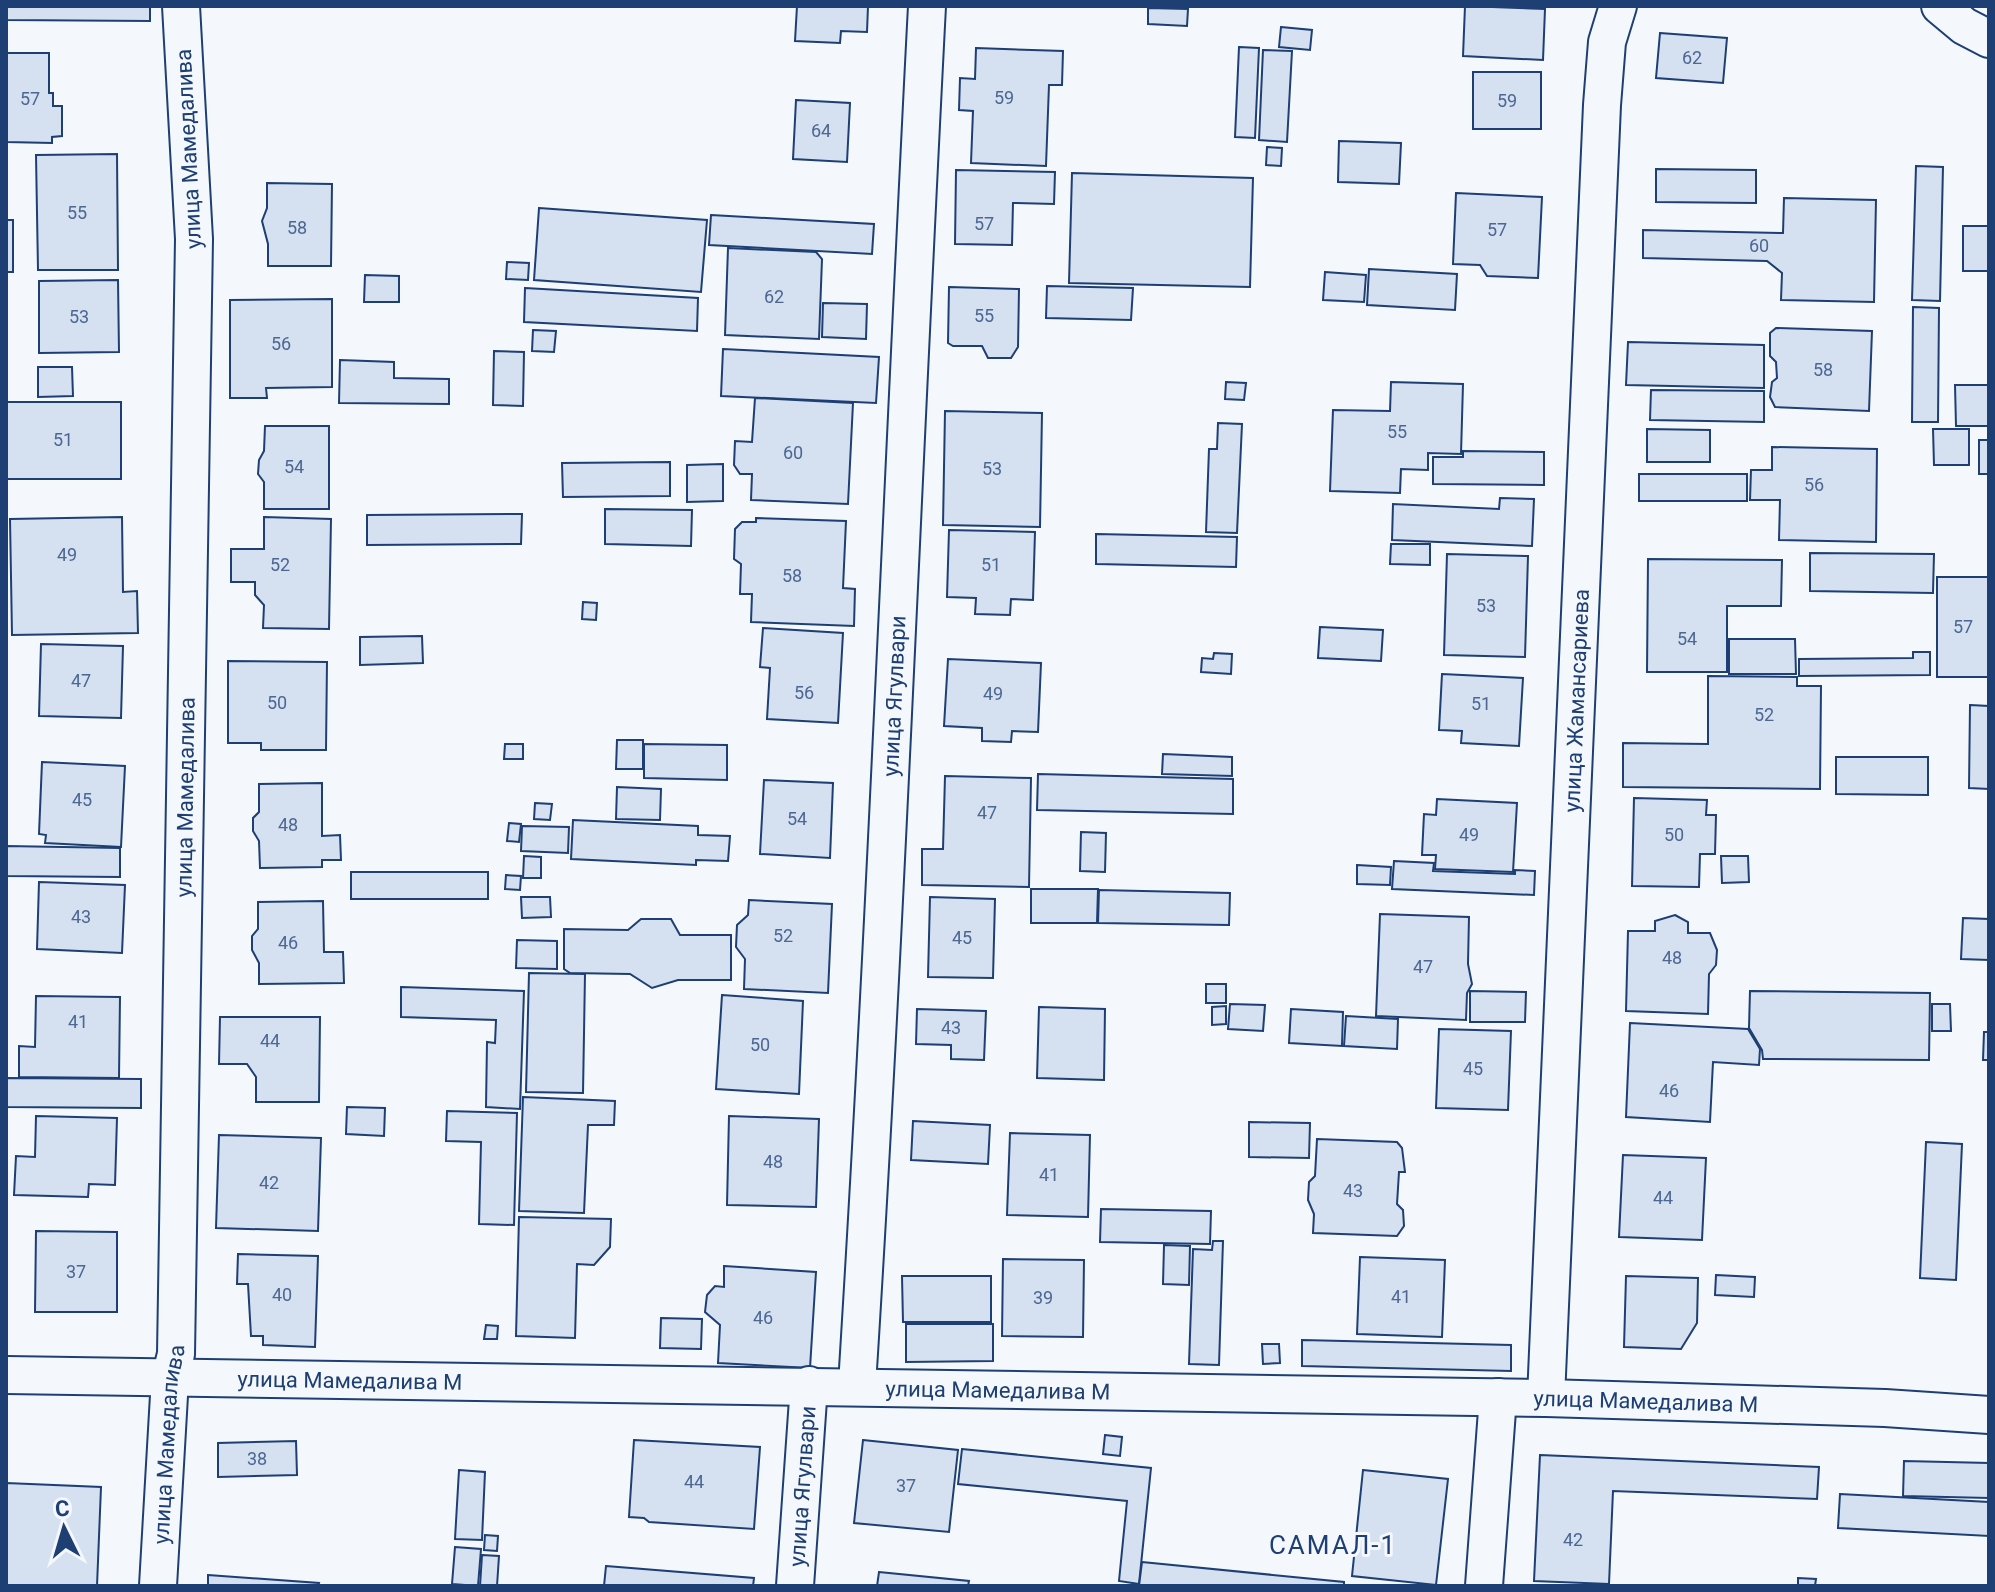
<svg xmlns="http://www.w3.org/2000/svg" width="1995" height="1592" viewBox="0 0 1995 1592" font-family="Roboto,sans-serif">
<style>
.building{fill:#d5e0f0;stroke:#1d3f73;stroke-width:2}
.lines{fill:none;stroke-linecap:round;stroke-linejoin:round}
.minor-casing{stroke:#1d3f73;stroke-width:40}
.minor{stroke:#f4f7fb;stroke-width:36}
.labels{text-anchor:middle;stroke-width:6;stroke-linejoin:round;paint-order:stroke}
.number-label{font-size:18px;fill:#4b6792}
.street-label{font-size:22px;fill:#1d3f73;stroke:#f4f7fb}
.quarter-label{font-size:26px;letter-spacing:2px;fill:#1d3f73;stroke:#f4f7fb}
</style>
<rect width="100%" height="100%" fill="#f4f7fb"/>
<g class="building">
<polygon points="6,6 150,6 150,21 6,20"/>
<polygon points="797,6 868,6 867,32 841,31 840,43 795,41"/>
<polygon points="1465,6 1545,9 1543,60 1463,56"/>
<polygon points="1148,8 1188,9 1187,26 1148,24"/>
<polygon points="1281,27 1312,30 1310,50 1279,47"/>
<polygon points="1660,33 1727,38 1723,83 1656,78"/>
<polygon points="1239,47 1259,48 1255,138 1235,137"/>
<polygon points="976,48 1063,51 1062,85 1049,85 1046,166 971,163 973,111 959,110 960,78 975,79"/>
<polygon points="1263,50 1292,51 1287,142 1259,140"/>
<polygon points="6,53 49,53 49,93 53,93 53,106 62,106 62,136 52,137 52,143 6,142"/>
<rect x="1473" y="72" width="68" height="57"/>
<polygon points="796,100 850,103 847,162 793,159"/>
<polygon points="1339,141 1401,143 1399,184 1338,182"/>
<polygon points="1267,147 1282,148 1281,166 1266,165"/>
<polygon points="117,154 118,270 38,270 36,155"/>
<polygon points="1916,166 1943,167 1940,301 1912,300"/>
<polygon points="1656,169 1756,170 1756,203 1656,202"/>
<polygon points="956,170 1055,172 1054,204 1013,203 1012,245 955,244"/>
<polygon points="1072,173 1253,178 1250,287 1069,283"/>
<polygon points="267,183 332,184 331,266 268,266 268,244 262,221 267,208"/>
<polygon points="1456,193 1542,197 1538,278 1487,276 1480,265 1453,264"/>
<polygon points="1784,198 1876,200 1874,302 1781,300 1782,273 1767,261 1643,258 1643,230 1783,233"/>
<polygon points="539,208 707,220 701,292 534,280"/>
<polygon points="711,215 874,224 872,254 709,245"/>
<rect x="6" y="220" width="7" height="52"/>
<rect x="1963" y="226" width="26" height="45"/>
<polygon points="728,248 816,252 822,259 819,339 725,335"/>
<polygon points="507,262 529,263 528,280 506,279"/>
<polygon points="1369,269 1457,274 1455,310 1367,305"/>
<polygon points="1325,272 1366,275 1364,302 1323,300"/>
<polygon points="365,275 399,276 399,302 364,302"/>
<polygon points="118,280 119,352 39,353 39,281"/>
<polygon points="1047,286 1133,288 1131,320 1046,318"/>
<polygon points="949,287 1019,289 1018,347 1011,358 988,358 982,346 953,346 948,343"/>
<polygon points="525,288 698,298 697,331 524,322"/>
<polygon points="332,299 332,387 266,388 267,398 230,398 230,300"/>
<polygon points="823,303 867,304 866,339 822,337"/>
<polygon points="1913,307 1939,308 1938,422 1912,422"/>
<polygon points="1776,328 1872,331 1869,411 1775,407 1770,397 1772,382 1777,378 1776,362 1770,356 1770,333"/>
<polygon points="533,330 556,331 554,352 532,351"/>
<polygon points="1628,342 1764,345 1764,388 1626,385"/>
<polygon points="723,349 879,357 876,403 721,396"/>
<polygon points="494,351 524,352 523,406 493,405"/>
<polygon points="340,360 394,362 394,378 449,379 449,404 339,403"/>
<polygon points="38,367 72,367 73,396 38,397"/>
<polygon points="1226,382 1246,383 1244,400 1225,399"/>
<polygon points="1391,382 1463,384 1461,454 1428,453 1428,470 1401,469 1400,493 1330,491 1333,410 1390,411"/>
<polygon points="1955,385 1989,385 1989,426 1956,426"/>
<polygon points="1651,390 1764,391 1764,422 1650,420"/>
<polygon points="755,398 853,403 848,504 751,500 752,474 740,474 734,465 735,441 752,442"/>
<rect x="6" y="402" width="115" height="77"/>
<polygon points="945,411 1042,413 1040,527 943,525"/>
<polygon points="1218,423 1242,424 1237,533 1206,532 1209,449 1217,449"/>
<polygon points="265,426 329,426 329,509 264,509 264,482 258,474 259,460 264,451"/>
<polygon points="1647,429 1710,430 1710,462 1647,462"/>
<polygon points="1933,429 1969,429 1969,465 1934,465"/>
<rect x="1979" y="440" width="10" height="34"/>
<polygon points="1772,447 1877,449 1876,542 1779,540 1780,500 1750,500 1751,470 1772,470"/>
<polygon points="1463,451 1544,452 1544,485 1433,484 1433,457 1463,457"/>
<polygon points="670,462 670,496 563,497 562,463"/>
<polygon points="723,464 723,501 687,502 687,465"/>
<rect x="1639" y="474" width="108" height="27"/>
<polygon points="1500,498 1534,499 1532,546 1392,540 1393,504 1499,509"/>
<polygon points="605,509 692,510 691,546 605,544"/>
<polygon points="522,514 521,544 367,545 367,515"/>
<polygon points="122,517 123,592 137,591 138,633 12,635 10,519"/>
<polygon points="264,517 331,519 329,629 263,628 264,605 255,595 255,582 231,582 231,549 264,549"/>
<polygon points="756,518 846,521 843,588 855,589 854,626 751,622 752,594 740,594 741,564 734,559 735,529 742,522 756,522"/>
<polygon points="949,530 1035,532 1033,600 1011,599 1010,615 975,614 976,598 947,597"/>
<polygon points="1096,534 1237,537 1236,567 1096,564"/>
<polygon points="1391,544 1430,544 1430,565 1390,564"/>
<polygon points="1810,553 1934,554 1933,593 1810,591"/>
<polygon points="1447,554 1528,556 1525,657 1444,655"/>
<polygon points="1648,559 1782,560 1781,606 1727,606 1727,672 1647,672"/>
<rect x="1937" y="577" width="52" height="100"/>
<polygon points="583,602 597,603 596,620 582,619"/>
<polygon points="1320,627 1383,630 1381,661 1318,658"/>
<polygon points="763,628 843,633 838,723 767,719 770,668 760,667"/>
<polygon points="422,636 423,663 360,665 360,637"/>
<polygon points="1729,639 1795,639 1796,674 1729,674"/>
<polygon points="41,644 123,646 121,718 39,716"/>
<polygon points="1913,652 1930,652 1930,675 1799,676 1799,659 1913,658"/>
<polygon points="1214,653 1232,654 1231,674 1201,672 1202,658 1213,659"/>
<polygon points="948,659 1041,663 1038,732 1012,731 1011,742 982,741 982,728 944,726"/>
<polygon points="228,661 327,662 326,750 261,750 261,743 228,743"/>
<polygon points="1442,674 1523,678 1519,746 1461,743 1462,731 1439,730"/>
<polygon points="1708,676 1797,677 1797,686 1821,686 1820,789 1623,787 1623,743 1708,744"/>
<polygon points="1970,705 1989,706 1989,789 1969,788"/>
<polygon points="617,740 643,740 643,769 616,769"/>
<polygon points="505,744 523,744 523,759 504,759"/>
<polygon points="644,744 727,745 727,780 644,778"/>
<polygon points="1163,754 1232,757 1232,776 1162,774"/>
<polygon points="1836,757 1928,757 1928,795 1836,794"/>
<polygon points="42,762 125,766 121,847 45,843 46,835 39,834"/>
<polygon points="1038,774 1233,779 1233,814 1037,810"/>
<polygon points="945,776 1031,778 1029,887 922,885 922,849 943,849"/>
<polygon points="764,780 833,783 830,858 760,854"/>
<polygon points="322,783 322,836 340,835 341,860 322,860 322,867 260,868 259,841 253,831 253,818 259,812 259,784"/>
<polygon points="617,787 661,789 660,820 616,819"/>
<polygon points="1634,798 1707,800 1706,815 1716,815 1715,854 1700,854 1699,887 1632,886"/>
<polygon points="1437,799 1517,803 1513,872 1435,869 1436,855 1422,855 1424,814 1436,815"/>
<polygon points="535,803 552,804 550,820 534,819"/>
<polygon points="573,820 698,826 698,835 730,836 728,861 696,860 696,865 571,859"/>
<polygon points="509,823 521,824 519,842 507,841"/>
<polygon points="522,826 569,827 568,853 521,851"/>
<polygon points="1081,832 1106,833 1105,872 1080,871"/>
<polygon points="6,846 120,848 120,877 6,876"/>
<polygon points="524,856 541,857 541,878 523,878"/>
<polygon points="1721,856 1748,856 1749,882 1722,883"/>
<polygon points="1394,861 1434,863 1433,871 1515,874 1515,870 1535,871 1534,895 1392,889"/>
<polygon points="1357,865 1391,867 1390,885 1357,884"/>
<rect x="351" y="872" width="137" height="27"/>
<polygon points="506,875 521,876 520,890 505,889"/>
<polygon points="39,882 125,885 122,953 37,949"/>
<polygon points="1031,889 1098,889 1097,923 1031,923"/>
<polygon points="1099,890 1230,893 1229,925 1098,923"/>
<polygon points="521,897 550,897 551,917 522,918"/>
<polygon points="930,897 995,899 993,978 928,977"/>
<polygon points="749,900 832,904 828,993 744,989 745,959 736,947 737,925 748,915"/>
<polygon points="323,901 324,952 343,952 344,983 259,984 259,963 252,950 252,936 258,929 258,902"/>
<polygon points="1380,914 1469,917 1468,964 1472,984 1467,993 1466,1020 1376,1016"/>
<polygon points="1675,915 1688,922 1688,933 1710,933 1717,950 1716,965 1709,974 1708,1014 1626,1011 1628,931 1655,931 1655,921"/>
<polygon points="1963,918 1989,919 1989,960 1961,959"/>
<polygon points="641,919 671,919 680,935 731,935 731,980 678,980 652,988 630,974 570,973 564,969 564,929 628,930"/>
<polygon points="517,940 557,941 557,969 516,968"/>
<polygon points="529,973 585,974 583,1093 526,1092"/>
<rect x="1206" y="984" width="20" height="19"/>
<polygon points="401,987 524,991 520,1109 486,1107 487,1042 495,1043 496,1020 401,1017"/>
<polygon points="1470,991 1526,992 1525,1022 1470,1022"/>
<polygon points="1750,991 1930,993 1929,1060 1763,1059 1762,1050 1749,1028"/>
<polygon points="722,995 803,1001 799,1094 716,1089"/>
<polygon points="36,996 120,997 119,1078 19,1077 19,1046 35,1047"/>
<polygon points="1230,1004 1265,1005 1263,1031 1228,1029"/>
<polygon points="1932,1004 1950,1004 1951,1031 1932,1031"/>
<polygon points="1226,1006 1226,1024 1212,1025 1212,1007"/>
<polygon points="1039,1007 1105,1009 1104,1080 1037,1078"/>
<polygon points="917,1009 986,1011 984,1060 951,1059 951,1045 916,1044"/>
<polygon points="1291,1009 1343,1012 1342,1046 1289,1043"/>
<polygon points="1346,1016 1398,1019 1397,1049 1344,1046"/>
<polygon points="220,1017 320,1017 319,1102 256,1102 256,1077 247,1064 219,1064"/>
<polygon points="1630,1023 1748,1029 1760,1049 1759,1065 1713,1062 1710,1122 1626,1117"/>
<polygon points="1439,1029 1511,1031 1508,1110 1436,1108"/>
<polygon points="1984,1032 1989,1032 1989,1060 1983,1060"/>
<polygon points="6,1078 141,1079 141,1108 6,1107"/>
<polygon points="523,1097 615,1101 614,1125 588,1125 584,1213 519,1211"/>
<polygon points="347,1107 385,1108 384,1136 346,1134"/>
<polygon points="447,1111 517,1113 514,1225 479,1224 481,1142 446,1141"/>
<polygon points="36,1116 117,1118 115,1185 89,1184 88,1197 14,1195 16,1156 35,1157"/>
<polygon points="729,1116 819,1119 816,1207 727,1205"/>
<polygon points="913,1121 990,1125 988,1164 911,1160"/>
<polygon points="1249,1122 1310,1123 1309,1158 1249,1157"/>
<polygon points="1010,1133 1090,1135 1088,1217 1007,1215"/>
<polygon points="219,1135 321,1138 318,1231 216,1228"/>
<polygon points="1317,1139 1397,1142 1402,1148 1405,1172 1399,1172 1397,1204 1403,1210 1404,1226 1397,1236 1313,1233 1314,1214 1308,1200 1309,1182 1315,1176"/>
<polygon points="1926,1142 1962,1144 1956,1280 1920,1278"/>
<polygon points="1623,1155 1706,1158 1702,1240 1619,1237"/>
<polygon points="1101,1209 1211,1211 1210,1244 1100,1242"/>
<polygon points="519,1217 611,1219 610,1247 594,1265 577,1264 575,1338 516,1336"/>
<polygon points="36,1231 117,1232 117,1312 35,1312"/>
<polygon points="1213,1241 1223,1241 1219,1365 1189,1364 1193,1249 1212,1250"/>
<polygon points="1164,1245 1190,1246 1189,1285 1163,1284"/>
<polygon points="238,1254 318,1256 315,1347 263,1345 263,1336 251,1336 248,1284 237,1284"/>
<polygon points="1360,1257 1445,1260 1442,1337 1357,1334"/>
<polygon points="1003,1259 1084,1260 1083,1337 1002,1336"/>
<polygon points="724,1266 816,1272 810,1368 718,1363 720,1325 705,1312 707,1295 715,1286 724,1287"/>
<polygon points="1716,1275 1755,1277 1754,1297 1715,1295"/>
<polygon points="902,1276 991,1276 991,1322 903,1322"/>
<polygon points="1626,1276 1698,1278 1697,1323 1681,1349 1624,1347"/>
<polygon points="661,1318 702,1319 701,1349 660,1348"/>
<polygon points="906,1324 993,1324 993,1361 906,1362"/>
<polygon points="486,1325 498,1326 497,1339 484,1339"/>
<polygon points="1302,1340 1511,1345 1511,1371 1302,1366"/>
<polygon points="1262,1344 1279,1344 1280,1363 1263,1364"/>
<polygon points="1105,1435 1122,1437 1120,1456 1103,1454"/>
<polygon points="634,1440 760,1447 754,1529 649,1522 644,1518 629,1517"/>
<polygon points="863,1440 958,1450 949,1532 854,1523"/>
<polygon points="296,1441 297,1475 218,1477 218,1443"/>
<polygon points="962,1449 1151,1468 1139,1584 1119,1581 1127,1501 958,1484"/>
<polygon points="1540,1455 1819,1467 1817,1499 1613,1491 1609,1584 1534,1581"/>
<polygon points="1904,1461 1989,1463 1989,1498 1903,1496"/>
<polygon points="459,1470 485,1472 482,1540 455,1539"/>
<polygon points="1363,1470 1448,1479 1436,1585 1352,1576"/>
<polygon points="6,1483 101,1487 97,1586 6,1586"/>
<polygon points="1840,1494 1989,1502 1989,1536 1838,1528"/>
<polygon points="485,1535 498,1536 497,1551 484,1550"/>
<polygon points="455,1547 481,1549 478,1586 452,1584"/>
<polygon points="482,1555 499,1556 497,1586 480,1586"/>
<polygon points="1142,1562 1344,1582 1344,1586 1139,1586"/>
<polygon points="606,1566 754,1578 753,1586 604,1586"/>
<polygon points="879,1572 969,1581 968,1586 877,1586"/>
<polygon points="208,1575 319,1583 318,1586 208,1586"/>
<polygon points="1798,1578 1816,1579 1815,1586 1798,1586"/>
</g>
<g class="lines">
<g class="minor-casing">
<g id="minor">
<polyline points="1940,6 1964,26 1989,39"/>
<path id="s1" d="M 6,1375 L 1546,1398 L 1885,1408 L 1989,1415"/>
<path id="s2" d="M 857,1385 C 886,926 903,466 927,6"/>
<path id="s3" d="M 1546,1398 L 1602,105 L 1607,42 L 1618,6"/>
<path id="s4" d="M 158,1586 L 170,1378 L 176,1354 L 194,239 L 181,6"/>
<path id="s5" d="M 795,1586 L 809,1385"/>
<polyline points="1484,1586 1498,1397"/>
</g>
</g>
<use href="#minor" class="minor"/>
</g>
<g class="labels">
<g class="number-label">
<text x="1692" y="64">62</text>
<text x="1004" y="104">59</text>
<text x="30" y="105">57</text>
<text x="1507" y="107">59</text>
<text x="821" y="137">64</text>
<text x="77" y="219">55</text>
<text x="984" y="230">57</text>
<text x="297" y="234">58</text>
<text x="1497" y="236">57</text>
<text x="1759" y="252">60</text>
<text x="774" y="303">62</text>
<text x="984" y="322">55</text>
<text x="79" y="323">53</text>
<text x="281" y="350">56</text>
<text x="1823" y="376">58</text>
<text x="1397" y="438">55</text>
<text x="63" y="446">51</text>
<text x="793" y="459">60</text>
<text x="294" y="473">54</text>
<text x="992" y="475">53</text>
<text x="1814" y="491">56</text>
<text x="67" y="561">49</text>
<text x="280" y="571">52</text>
<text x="991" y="571">51</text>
<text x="792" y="582">58</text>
<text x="1486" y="612">53</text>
<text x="1963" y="633">57</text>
<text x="1687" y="645">54</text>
<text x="81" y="687">47</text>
<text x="804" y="699">56</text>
<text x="993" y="700">49</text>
<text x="277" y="709">50</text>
<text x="1481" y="710">51</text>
<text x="1764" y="721">52</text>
<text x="82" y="806">45</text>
<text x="987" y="819">47</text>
<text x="797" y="825">54</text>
<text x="288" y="831">48</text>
<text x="1469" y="841">49</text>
<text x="1674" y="841">50</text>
<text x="81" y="923">43</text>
<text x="783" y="942">52</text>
<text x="962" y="944">45</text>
<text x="288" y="949">46</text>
<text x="1672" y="964">48</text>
<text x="1423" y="973">47</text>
<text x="78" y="1028">41</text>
<text x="951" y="1034">43</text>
<text x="270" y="1047">44</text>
<text x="760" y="1051">50</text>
<text x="1473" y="1075">45</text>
<text x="1669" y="1097">46</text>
<text x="773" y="1168">48</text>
<text x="1049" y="1181">41</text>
<text x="269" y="1189">42</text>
<text x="1353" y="1197">43</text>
<text x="1663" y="1204">44</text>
<text x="76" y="1278">37</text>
<text x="282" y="1301">40</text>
<text x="1401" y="1303">41</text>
<text x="1043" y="1304">39</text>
<text x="763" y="1324">46</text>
<text x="257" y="1465">38</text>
<text x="694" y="1488">44</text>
<text x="906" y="1492">37</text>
<text x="1573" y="1546">42</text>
</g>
<g class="street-label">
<text transform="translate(188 149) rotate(-93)" y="8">улица Мамедалива</text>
<text dy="8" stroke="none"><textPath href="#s2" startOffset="690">улица Ягулвари</textPath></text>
<text dy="8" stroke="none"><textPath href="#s3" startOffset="698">улица Жамансариева</textPath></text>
<text dy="8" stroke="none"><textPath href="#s4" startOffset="790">улица Мамедалива</textPath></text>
<text dy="8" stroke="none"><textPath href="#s1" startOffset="344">улица Мамедалива М</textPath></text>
<text dy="8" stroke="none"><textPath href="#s1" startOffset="992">улица Мамедалива М</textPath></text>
<text dy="8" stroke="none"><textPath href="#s1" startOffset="1640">улица Мамедалива М</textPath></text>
<text dy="8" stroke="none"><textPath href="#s4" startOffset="142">улица Мамедалива</textPath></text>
<text dy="8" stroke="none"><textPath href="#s5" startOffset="100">улица Ягулвари</textPath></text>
</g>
<g class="quarter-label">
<text x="1333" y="1554">САМАЛ-1</text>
</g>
</g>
<rect width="1995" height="1592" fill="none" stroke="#1d3f73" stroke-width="16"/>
<g transform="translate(64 1528) rotate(355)" stroke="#f4f7fb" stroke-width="6" paint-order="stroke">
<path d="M0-6L14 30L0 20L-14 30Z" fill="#1d3f73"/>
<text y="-12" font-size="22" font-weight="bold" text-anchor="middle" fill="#1d3f73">С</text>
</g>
</svg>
